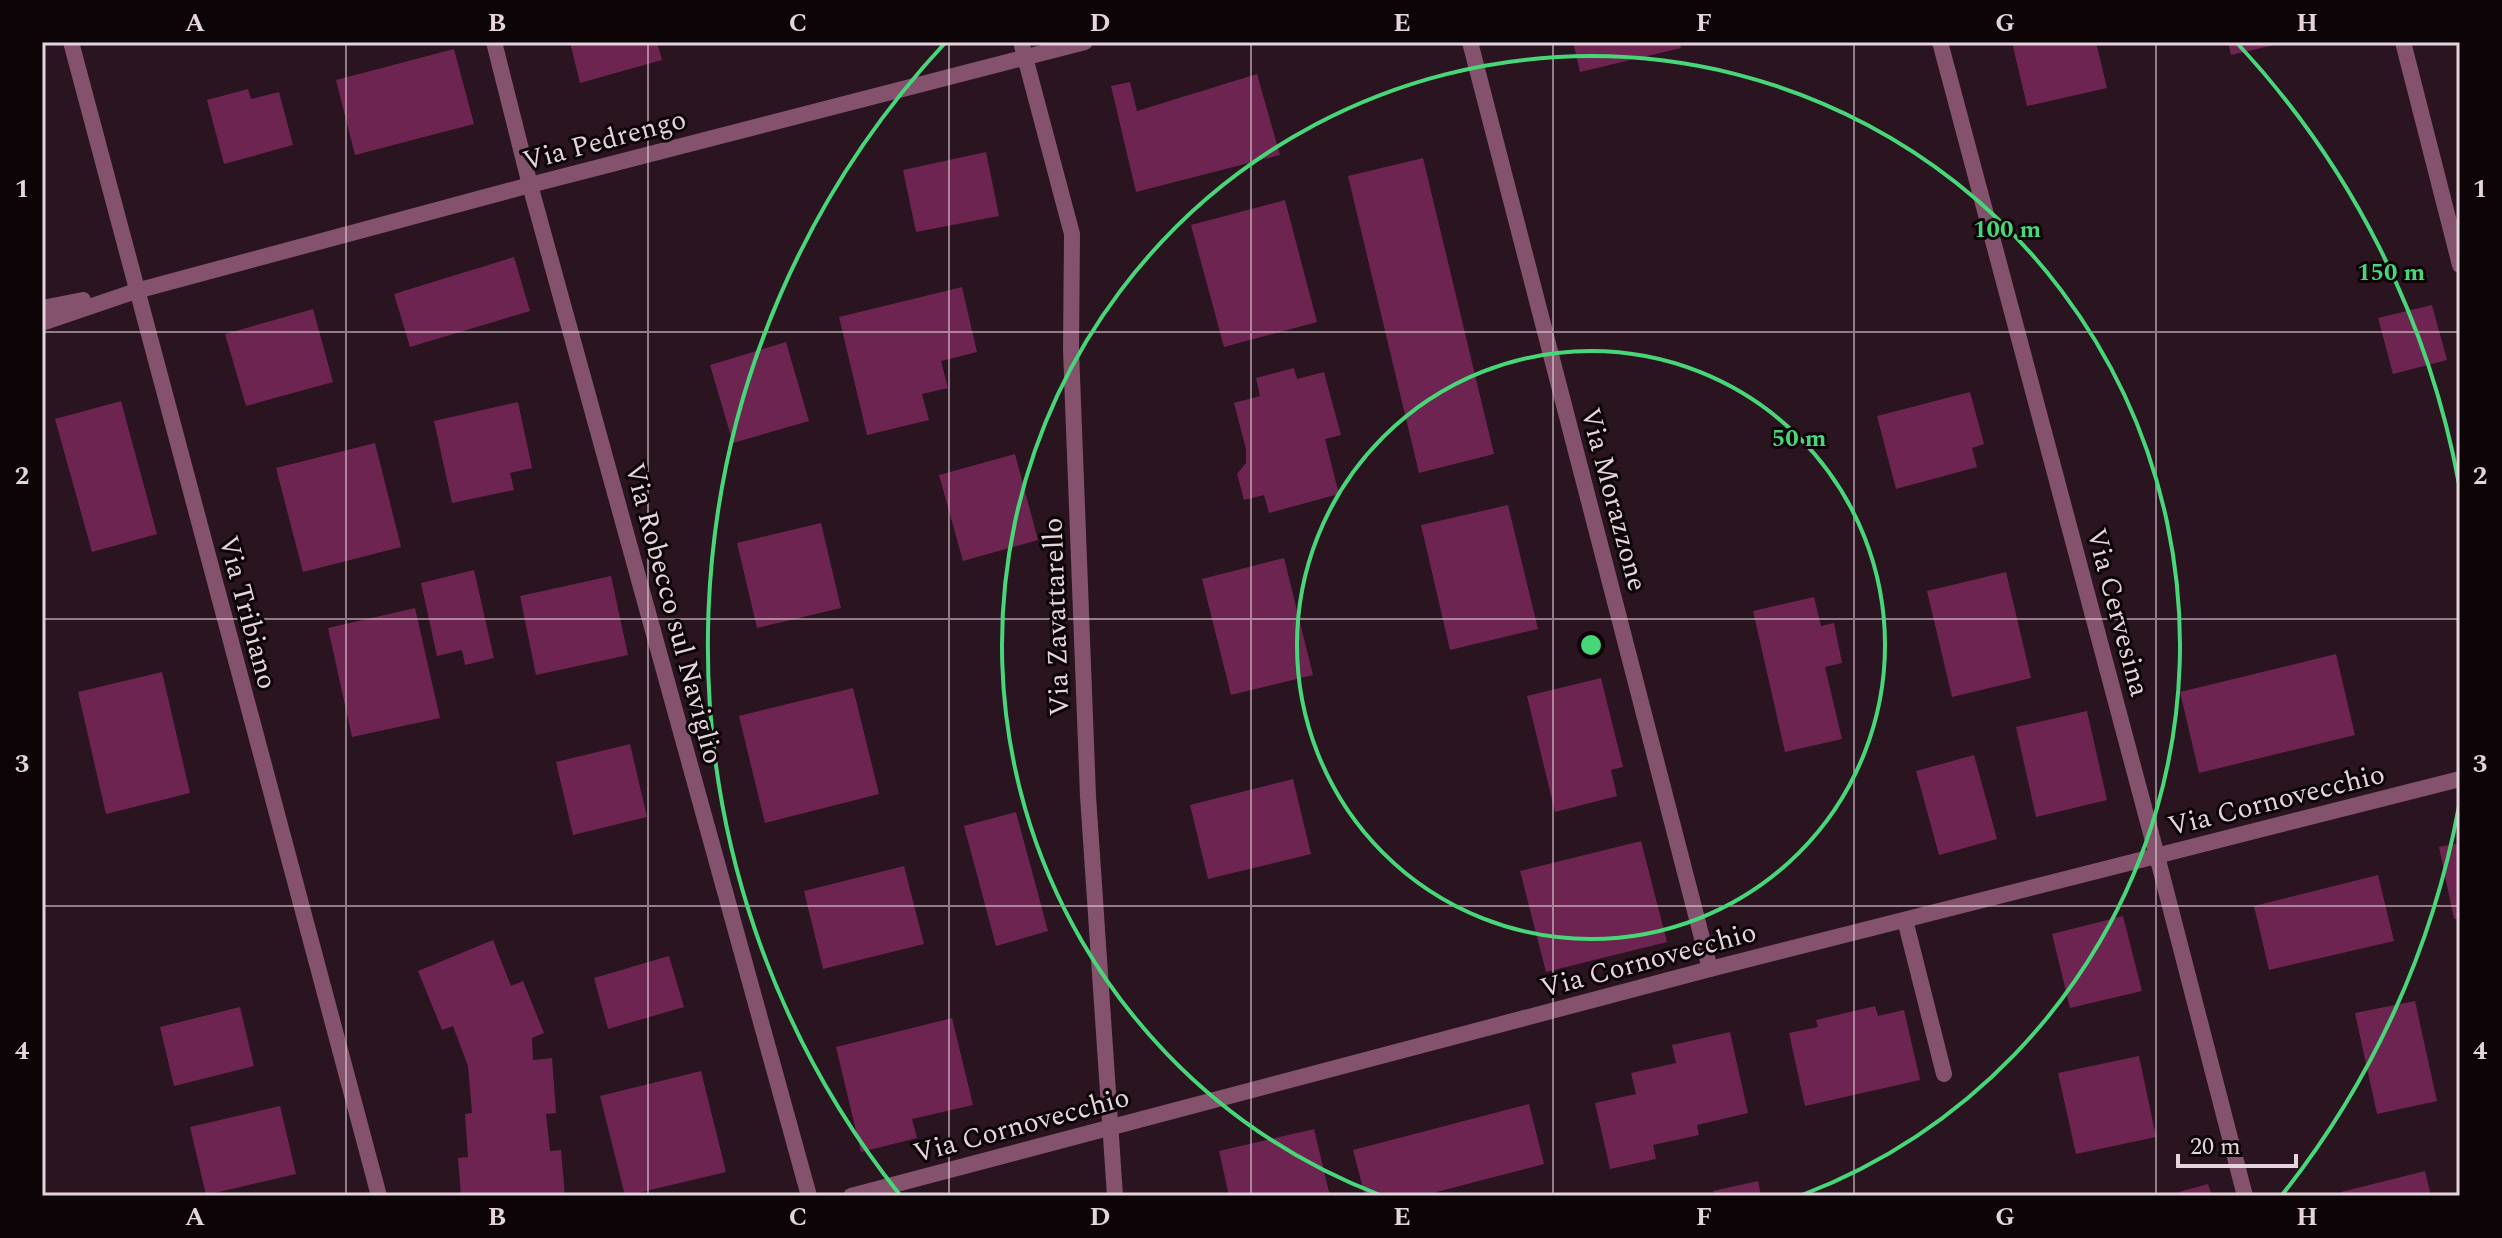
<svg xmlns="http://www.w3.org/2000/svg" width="2502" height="1238" viewBox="0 0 2502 1238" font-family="Spectral,serif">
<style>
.building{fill:#6d2450}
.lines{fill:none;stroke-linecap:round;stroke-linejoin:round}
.service{stroke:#85526e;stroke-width:16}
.minor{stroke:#85526e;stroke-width:16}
.grid{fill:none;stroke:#e5d4dd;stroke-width:2;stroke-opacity:0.55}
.ring{fill:none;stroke:#47d779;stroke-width:4}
.labels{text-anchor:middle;stroke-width:6;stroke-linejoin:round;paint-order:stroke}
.street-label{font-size:28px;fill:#e5d4dd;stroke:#0d0408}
.centre{fill:#47d779;stroke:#0d0408;stroke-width:4}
.ring-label{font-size:24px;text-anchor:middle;font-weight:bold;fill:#47d779;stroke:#0d0408;stroke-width:6;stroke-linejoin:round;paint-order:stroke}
.neatline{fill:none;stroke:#e5d4dd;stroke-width:3}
.grid-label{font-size:26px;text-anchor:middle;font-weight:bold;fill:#e5d4dd}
</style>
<rect width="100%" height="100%" fill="#2a1420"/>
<g class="building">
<polygon points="570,42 657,42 662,60 580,83"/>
<polygon points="1573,42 1679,42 1681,48 1580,72"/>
<polygon points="2012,42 2096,42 2107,88 2027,106"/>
<polygon points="2228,42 2283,42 2283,43 2231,55"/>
<polygon points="454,49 474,124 355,155 336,80"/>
<polygon points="1257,74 1280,155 1136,192 1111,86 1130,82 1137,111"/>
<polygon points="248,89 251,99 279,92 293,145 224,164 207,100"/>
<polygon points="986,152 999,216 916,232 903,170"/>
<polygon points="1423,158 1494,454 1419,473 1348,176"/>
<polygon points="1285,200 1317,322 1224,347 1191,225"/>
<polygon points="514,257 530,311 410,347 394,294"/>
<polygon points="962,287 977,352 941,361 948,388 922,394 929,420 867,435 839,317"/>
<polygon points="2432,305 2447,360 2393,374 2378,318"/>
<polygon points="313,309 333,382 246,406 225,334"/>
<polygon points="786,342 809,421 733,443 710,365"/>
<polygon points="1294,368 1297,379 1324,372 1341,435 1325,439 1339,494 1269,513 1264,495 1244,500 1237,474 1246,463 1246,449 1234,403 1260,396 1256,378"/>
<polygon points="1970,392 1984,444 1972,448 1977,467 1896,489 1877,416"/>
<polygon points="121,401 157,534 92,552 55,419"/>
<polygon points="518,402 532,468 510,473 514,490 452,503 434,421"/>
<polygon points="375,443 401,547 303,572 276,468"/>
<polygon points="1015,454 1038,540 963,561 939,475"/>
<polygon points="1508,505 1538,629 1450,650 1421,525"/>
<polygon points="821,523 841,608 757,628 737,543"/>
<polygon points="1284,558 1313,675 1231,695 1202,579"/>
<polygon points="474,570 494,658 465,665 462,650 437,656 421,583"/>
<polygon points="2006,572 2031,678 1952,697 1927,591"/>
<polygon points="611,576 628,655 536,675 520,596"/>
<polygon points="1814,597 1821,626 1834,623 1842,663 1825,667 1842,739 1785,752 1753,611"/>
<polygon points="415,608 440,718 352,737 328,628"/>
<polygon points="2336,654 2355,735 2199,773 2180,692"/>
<polygon points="162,672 190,793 106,814 78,692"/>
<polygon points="1601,678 1623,767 1611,770 1617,796 1555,812 1527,696"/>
<polygon points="853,688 879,794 765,823 739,716"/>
<polygon points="2087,711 2107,800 2036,817 2016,727"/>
<polygon points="630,744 647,817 573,835 556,762"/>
<polygon points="1974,755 1997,839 1939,855 1916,771"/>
<polygon points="1293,779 1311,854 1208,879 1190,805"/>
<polygon points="1016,812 1048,931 996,946 964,826"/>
<polygon points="1641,841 1667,942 1546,972 1520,871"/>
<polygon points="2460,843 2460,918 2454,919 2439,847"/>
<polygon points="904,866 924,944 823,969 804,891"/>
<polygon points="2378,875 2394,941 2269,970 2254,906"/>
<polygon points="2123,916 2142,991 2070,1008 2052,934"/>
<polygon points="493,940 511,986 523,981 544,1033 532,1038 533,1060 552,1058 556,1113 546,1114 550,1151 561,1150 565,1196 461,1196 458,1158 468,1157 465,1114 472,1113 468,1066 453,1026 442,1030 418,971"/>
<polygon points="669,956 684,1007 608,1029 594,978"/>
<polygon points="2415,1001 2437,1101 2377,1114 2355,1013"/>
<polygon points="1875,1006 1878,1016 1904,1010 1920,1080 1805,1106 1789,1033 1818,1027 1816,1020"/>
<polygon points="240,1007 254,1066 174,1086 160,1027"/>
<polygon points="952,1018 973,1105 912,1119 917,1138 861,1152 836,1047"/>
<polygon points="1730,1032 1748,1113 1697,1125 1699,1135 1653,1145 1656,1159 1610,1169 1595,1103 1636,1094 1631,1073 1676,1063 1672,1045"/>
<polygon points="2139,1056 2156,1137 2076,1154 2058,1073"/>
<polygon points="701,1071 726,1172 625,1196 600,1096"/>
<polygon points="1529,1104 1544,1164 1421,1196 1365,1196 1353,1150"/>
<polygon points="280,1106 296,1174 206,1195 190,1127"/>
<polygon points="1314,1129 1330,1196 1229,1196 1219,1151"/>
<polygon points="2425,1171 2431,1196 2342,1196 2341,1192"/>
<polygon points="1758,1181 1761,1196 1714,1196 1713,1191"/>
<polygon points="2208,1184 2212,1196 2168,1196 2168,1195"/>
</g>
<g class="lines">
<polyline class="service" points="1905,920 1944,1074"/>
<g class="minor">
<polyline points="71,42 379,1196"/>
<polyline points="494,42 530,185 809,1196"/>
<polyline points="1021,42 1072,234 1071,350 1088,796 1115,1196"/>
<polyline points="1470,42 1710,969"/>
<polyline points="1940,42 2157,856 2245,1196"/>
<polyline points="2403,42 2460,265"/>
<polyline points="42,308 83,300"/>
<polyline points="42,323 136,291 530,185 1085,42"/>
<polyline points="851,1196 1710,969 2460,779"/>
</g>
</g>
<path class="grid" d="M 346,42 L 346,1196M 648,42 L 648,1196M 949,42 L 949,1196M 1251,42 L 1251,1196M 1553,42 L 1553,1196M 1854,42 L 1854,1196M 2156,42 L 2156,1196M 42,332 L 2460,332M 42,619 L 2460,619M 42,906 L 2460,906"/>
<g class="ring">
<circle cx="1591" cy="645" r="294"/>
<path d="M1380 1195A589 589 0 1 1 1802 1195"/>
<path d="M2459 806A883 883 0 0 1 2282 1195M900 1195A883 883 0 0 1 945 43M2237 43A883 883 0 0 1 2459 484"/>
</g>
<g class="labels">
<g class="street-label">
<text transform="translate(604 139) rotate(-15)" y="10">Via Pedrengo</text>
<text transform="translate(1615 499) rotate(75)" y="10">Via Morazzone</text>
<text transform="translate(249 612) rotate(75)" y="10">Via Tribiano</text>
<text transform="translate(2119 612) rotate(75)" y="10">Via Cervesina</text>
<text transform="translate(675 613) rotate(75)" y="10">Via Robecco sul Naviglio</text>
<text transform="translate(1055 617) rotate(-92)" y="10">Via Zavattarello</text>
<text transform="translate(2276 799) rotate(-14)" y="10">Via Cornovecchio</text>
<text transform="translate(1648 959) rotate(-15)" y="10">Via Cornovecchio</text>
<text transform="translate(1021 1124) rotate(-15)" y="10">Via Cornovecchio</text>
</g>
</g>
<circle cx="1591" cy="645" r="12" class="centre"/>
<g class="ring-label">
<text x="2007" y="237">100 m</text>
<text x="2391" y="280">150 m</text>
<text x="1799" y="446">50 m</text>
</g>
<rect width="2502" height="1238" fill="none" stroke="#0d0408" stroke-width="88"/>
<path d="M2178 1154v12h118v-12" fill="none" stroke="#e5d4dd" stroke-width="4"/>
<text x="2190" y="1154" font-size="24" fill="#e5d4dd" stroke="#0d0408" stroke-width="6" paint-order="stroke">20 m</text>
<rect x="44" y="44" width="2414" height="1150" class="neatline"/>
<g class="grid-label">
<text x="195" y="31">A</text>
<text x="497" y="31">B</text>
<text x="798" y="31">C</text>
<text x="1100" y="31">D</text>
<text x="1402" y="31">E</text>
<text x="1704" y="31">F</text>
<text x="2005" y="31">G</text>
<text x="2307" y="31">H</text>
<text x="22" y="197">1</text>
<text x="2480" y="197">1</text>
<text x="22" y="484">2</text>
<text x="2480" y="484">2</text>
<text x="22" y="772">3</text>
<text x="2480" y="772">3</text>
<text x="22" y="1059">4</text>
<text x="2480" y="1059">4</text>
<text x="195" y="1225">A</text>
<text x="497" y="1225">B</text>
<text x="798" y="1225">C</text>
<text x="1100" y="1225">D</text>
<text x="1402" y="1225">E</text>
<text x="1704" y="1225">F</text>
<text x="2005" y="1225">G</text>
<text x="2307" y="1225">H</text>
</g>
</svg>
